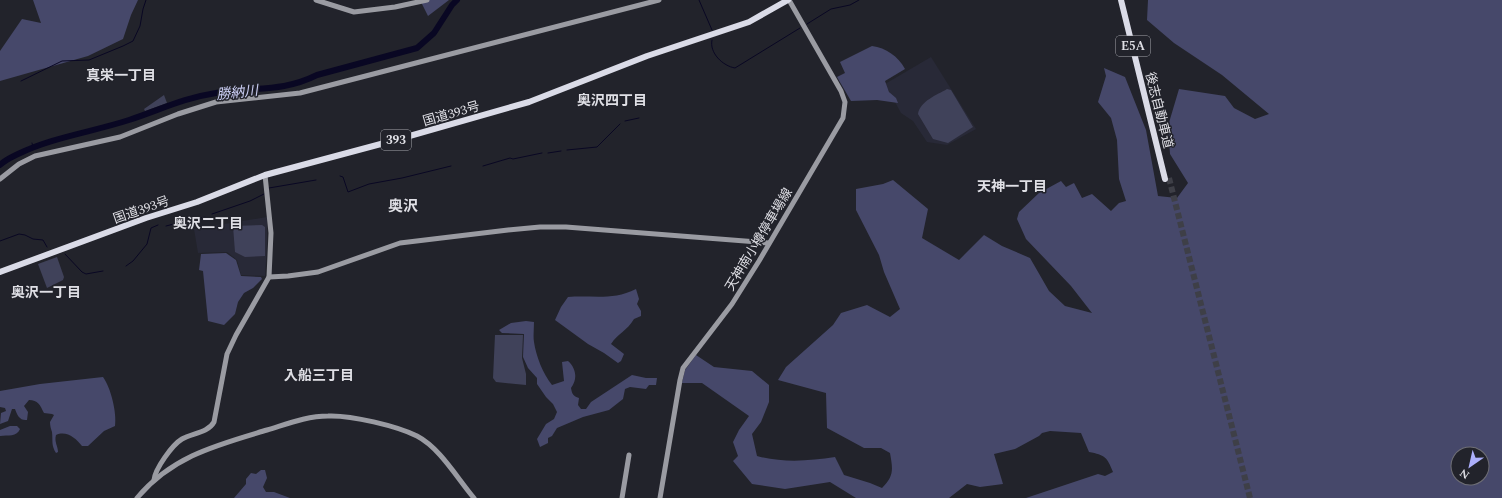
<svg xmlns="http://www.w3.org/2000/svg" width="1502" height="498" viewBox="0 0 1502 498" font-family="Spectral,'Noto Sans JP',serif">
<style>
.built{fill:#282937}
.green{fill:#40425a}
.forest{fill:#46486a;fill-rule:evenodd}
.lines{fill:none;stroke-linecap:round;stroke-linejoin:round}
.stream{stroke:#090723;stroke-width:1}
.river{stroke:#090723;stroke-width:6}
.highway-tunnel{stroke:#3e3f47;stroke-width:6;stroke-dasharray:6 3;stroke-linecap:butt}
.secondary{stroke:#9a9ba2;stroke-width:5}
.highway{stroke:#dadbe7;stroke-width:6}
.labels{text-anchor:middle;stroke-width:3;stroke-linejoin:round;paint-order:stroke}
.shield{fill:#22232b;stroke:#a6a7ad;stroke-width:1}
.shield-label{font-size:12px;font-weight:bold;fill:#dfdfe5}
.street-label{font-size:13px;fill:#dfdfe5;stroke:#22232b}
.neighbourhood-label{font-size:14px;font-weight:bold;fill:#dfdfe5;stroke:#22232b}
.water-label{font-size:14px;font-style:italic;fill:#cccff5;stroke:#22232b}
.quarter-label{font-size:15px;font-weight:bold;fill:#dfdfe5;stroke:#22232b}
</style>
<rect width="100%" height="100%" fill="#22232b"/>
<g class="built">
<polygon points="931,57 976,129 947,145 927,142 913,121 901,113 885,84"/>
<polygon points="267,217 267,244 265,276 241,275 237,260 227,252 198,253 194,229"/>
</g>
<g class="green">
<path d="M 947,89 L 951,90 L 973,127 L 948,143 L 933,139 L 918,114 C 920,101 937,95 947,89 Z"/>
<polygon points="164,95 167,103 145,111 144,109"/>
<polygon points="262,225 265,227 265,256 245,257 235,252 233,226"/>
<polygon points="57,257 64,277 63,280 47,288 38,264"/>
<polygon points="495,335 523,335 522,358 526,374 526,385 496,382 493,378"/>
</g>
<g class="forest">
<polygon points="33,0 138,0 131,15 123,39 88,56 0,81 0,51 22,19 41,23"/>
<polygon points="420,0 449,0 428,16"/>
<path d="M 1148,0 L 1502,0 L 1502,498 L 1026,498 L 1098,474 L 1105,476 L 1113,472 C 1107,457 1105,455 1089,452 L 1081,433 L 1050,431 L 1042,433 L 1039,436 L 1015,449 L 994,454 L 1003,484 L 980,487 L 967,484 L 949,498 L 856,498 L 830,482 L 785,489 L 752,484 L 733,461 L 738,456 L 733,442 L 739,430 L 749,416 L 702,383 L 682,383 L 685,370 L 696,355 L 714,367 L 752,371 L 769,385 L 769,402 L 761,422 L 752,434 L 757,456 C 783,463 809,461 835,457 L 844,475 L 870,483 L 882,488 C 894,476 893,470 890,453 L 881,448 L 864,448 L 827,428 L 826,393 L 778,380 L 786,367 L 833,325 L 841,313 L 867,305 L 890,317 L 900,309 L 884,272 L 879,255 L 856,210 L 856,189 L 883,184 L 893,180 L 928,209 L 922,238 L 959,260 L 984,235 L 1002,246 L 1030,258 L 1049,291 L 1065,306 L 1092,313 L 1071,286 L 1026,239 L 1017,219 L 1019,212 L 1039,193 L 1061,181 L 1066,187 L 1074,183 L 1082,198 L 1092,194 L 1111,211 L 1119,203 L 1126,201 L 1119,179 L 1117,140 L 1111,118 L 1098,102 L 1106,76 L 1104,68 L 1125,77 L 1146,130 L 1158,196 L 1177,198 L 1188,183 L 1170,154 L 1168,126 L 1179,89 L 1225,96 L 1234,108 L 1255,119 L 1269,114 L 1222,75 L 1174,43 L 1147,20 ZM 1458,454 L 1482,454 L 1482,478 L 1458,478 Z"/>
<path d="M 872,46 C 886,48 898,56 905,69 L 885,81 L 889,92 L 896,98 L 898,103 L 877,100 L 851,101 L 837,77 L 845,73 L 840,62 Z"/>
<polygon points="226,253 236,260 241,276 261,277 262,279 253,288 244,293 238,302 235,314 224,325 208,321 203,271 199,270 201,254"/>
<path d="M 636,289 L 639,299 L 637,304 L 641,311 L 641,316 L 634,319 C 627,331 618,333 611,344 L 624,354 L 621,361 L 618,363 L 604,353 L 588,344 L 555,320 L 561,307 L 568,297 C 593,295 612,301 636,289 Z"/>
<path d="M 526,321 L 534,322 C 534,329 533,336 534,342 C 536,356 543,374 552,385 L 564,381 L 562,362 L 568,361 C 576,368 578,379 571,388 C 572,394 573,396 579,398 L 578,405 L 581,409 L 586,409 L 591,402 L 632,375 L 646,378 L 657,378 L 656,385 L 649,385 L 646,389 L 630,387 L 625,389 L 623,399 L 609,410 L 583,417 L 557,428 L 552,436 L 548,438 L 548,443 L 540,447 L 537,439 L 546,424 L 554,419 L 557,412 L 553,404 L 546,397 L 537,384 L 537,378 L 528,368 L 523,357 L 524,334 L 502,333 L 499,330 L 511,323 Z"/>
<path d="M 103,377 C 111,388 117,413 115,426 L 104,431 L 88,446 L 82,446 C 76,438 66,430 56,435 C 54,442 58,446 58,452 L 56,453 C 51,445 53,441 52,432 C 51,429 50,426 50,422 L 54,415 L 52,414 L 44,413 C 40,405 38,400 29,400 L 24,406 L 28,412 L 27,420 C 20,421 17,415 15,409 L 12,409 L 8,421 L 0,424 L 1,413 L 6,411 L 5,408 L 0,407 L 0,391 L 40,384 Z"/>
<path d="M 10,426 L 17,426 L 20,429 C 17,437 8,435 0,436 L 0,430 Z"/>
<polygon points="261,470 265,470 267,478 263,487 266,492 274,492 290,498 234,498 246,484 246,479 251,473 256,474"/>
</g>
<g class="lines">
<g class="stream">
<polyline points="699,0 712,30"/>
<polyline points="807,24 831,9 850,5 859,0"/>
<path d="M 712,40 C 709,53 723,66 735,68 L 800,28"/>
<polyline points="21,81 62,61 89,60 123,46 133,41 140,26 143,9 146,0"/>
<polyline points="625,121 639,118"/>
<polyline points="32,143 33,147"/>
<polyline points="567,150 597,147 620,124"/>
<polyline points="548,153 561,151"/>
<polyline points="483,166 510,158 513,159 542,153"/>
<polyline points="340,176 343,177 348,192 369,184 402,178 451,166"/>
<polyline points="269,188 316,180"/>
<polyline points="212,214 250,201 264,194"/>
<path d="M 166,226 C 179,222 192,221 205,217"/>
<polyline points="0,241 19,234 25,235 33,239 43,240 47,247"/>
<polyline points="65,254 82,272 86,274 103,271"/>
<polyline points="126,266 133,261 147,244 151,228 158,225"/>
</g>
<path class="river" d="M 0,165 C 5,160 12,157 18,154 C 53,137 92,132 129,120 C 160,110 183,98 216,93 C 253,86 281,93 317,75 L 417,48 L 434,33 L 452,5 L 457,0"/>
<polyline class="highway-tunnel" points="1169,178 1250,498"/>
<g class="secondary">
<polyline points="316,0 354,12 395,7 427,0"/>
<polyline points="0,179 19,164 35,156 120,137 178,114 216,102 300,93 659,0"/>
<polyline points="269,277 288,276 318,272 400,243 508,230 540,227 566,227 769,243"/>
<path d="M 154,480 C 155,469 172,445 182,439 C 192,433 208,433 214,422 L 227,354 L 236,335 L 269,277 L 271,233 L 265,175"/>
<path d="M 137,498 C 172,456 217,445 267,430 C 287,424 307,416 328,416 C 351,415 397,426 417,436 C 440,448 457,478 474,498"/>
<polyline points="622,498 629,455"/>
<polyline points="660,498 680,380 683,368 732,304 759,261 843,118 845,102 841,91 789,0"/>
</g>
<g class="highway">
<polyline points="1121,0 1165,179"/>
<polyline points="0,272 146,218 197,202 265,175 392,141 529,102 647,56 749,22 788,0"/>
</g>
</g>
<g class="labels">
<g class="shield">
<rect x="1116" y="36" width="34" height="20" rx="3"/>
<rect x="381" y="130" width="30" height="20" rx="3"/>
</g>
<g class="shield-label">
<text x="1133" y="50">E5A</text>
<text x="396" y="144">393</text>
</g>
<g class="street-label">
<text transform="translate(1160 110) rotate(76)" y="5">後志自動車道</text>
<text transform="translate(451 113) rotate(-16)" y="5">国道393号</text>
<text transform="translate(141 209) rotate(-19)" y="5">国道393号</text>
<text transform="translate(758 239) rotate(-59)" y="5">天神南小樽停車場線</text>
</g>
<g class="neighbourhood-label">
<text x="121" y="80">真栄一丁目</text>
<text x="612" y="105">奥沢四丁目</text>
<text x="1012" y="191">天神一丁目</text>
<text x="208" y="228">奥沢二丁目</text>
<text x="46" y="297">奥沢一丁目</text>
<text x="319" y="380">入船三丁目</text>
</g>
<g class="water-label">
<text transform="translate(237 92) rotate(-6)" y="5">勝納川</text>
</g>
<g class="quarter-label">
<text x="403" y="211">奥沢</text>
</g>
</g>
<g transform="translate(1470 466) rotate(214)"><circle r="19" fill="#22232b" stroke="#6e6e75"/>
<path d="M0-3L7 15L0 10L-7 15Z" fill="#acaffb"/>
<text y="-6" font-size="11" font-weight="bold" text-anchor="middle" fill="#dfdfe5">N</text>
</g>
</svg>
